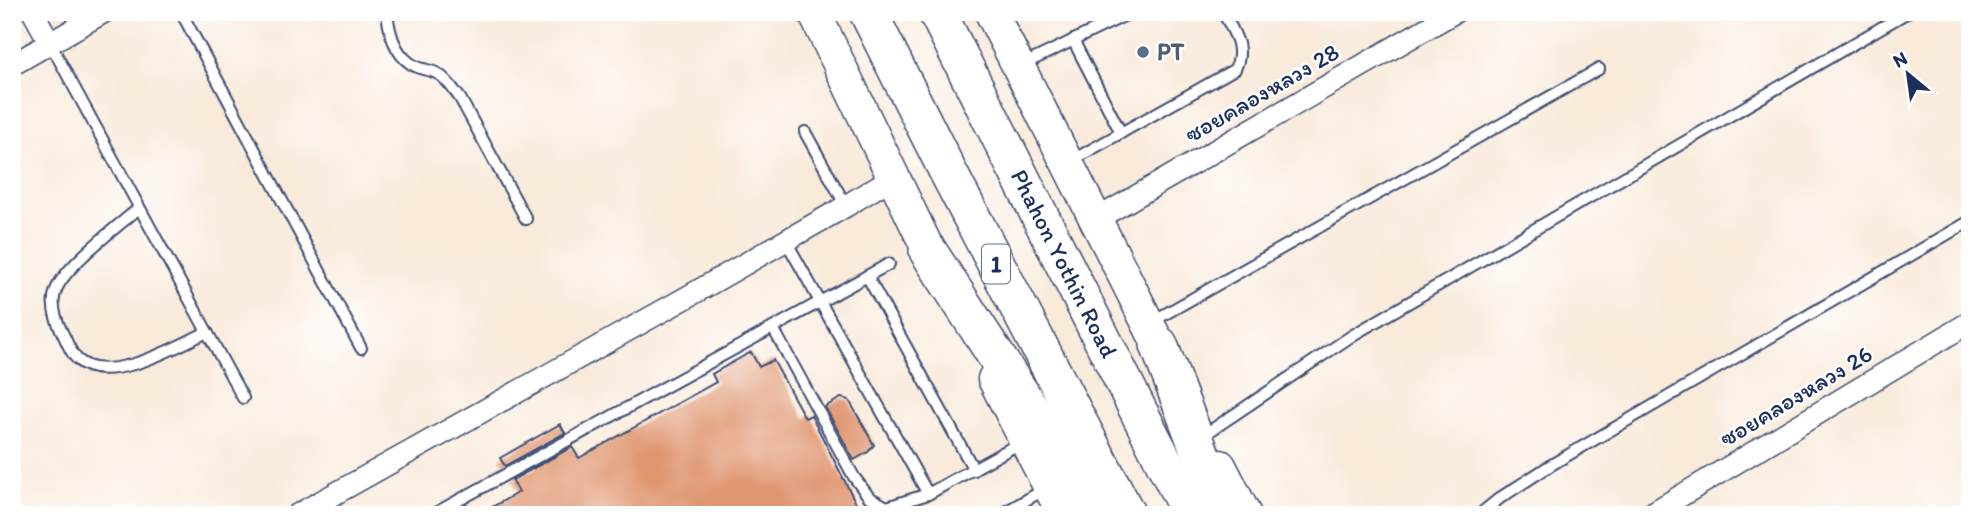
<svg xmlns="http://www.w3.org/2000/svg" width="1982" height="527" viewBox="0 0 1982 527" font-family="Itim,'Playpen Sans Thai',sans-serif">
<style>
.building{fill:#e09671}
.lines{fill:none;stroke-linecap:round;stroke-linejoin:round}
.service-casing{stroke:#3c4b71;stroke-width:14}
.minor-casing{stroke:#3c4b71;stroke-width:24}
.secondary-casing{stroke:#3c4b71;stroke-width:35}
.trunk-casing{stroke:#3c4b71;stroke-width:40}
.service{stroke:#fff;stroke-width:10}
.minor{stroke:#fff;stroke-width:21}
.secondary{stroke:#fff;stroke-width:32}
.trunk{stroke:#fff;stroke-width:37}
.service-dot{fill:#5c6f8a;stroke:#fff;stroke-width:2.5}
.labels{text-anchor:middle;stroke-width:5;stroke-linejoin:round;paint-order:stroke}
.shield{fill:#fff;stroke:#5f6d8e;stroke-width:2}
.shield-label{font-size:23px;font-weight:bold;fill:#1b2f5e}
.service-label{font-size:24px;font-weight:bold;fill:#4e5e75;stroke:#fff;text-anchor:start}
.street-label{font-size:24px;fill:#1b2f5e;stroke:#fff}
</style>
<rect width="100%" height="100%" fill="#fff"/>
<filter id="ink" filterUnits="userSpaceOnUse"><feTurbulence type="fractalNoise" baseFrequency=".0143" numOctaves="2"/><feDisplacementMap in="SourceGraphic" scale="14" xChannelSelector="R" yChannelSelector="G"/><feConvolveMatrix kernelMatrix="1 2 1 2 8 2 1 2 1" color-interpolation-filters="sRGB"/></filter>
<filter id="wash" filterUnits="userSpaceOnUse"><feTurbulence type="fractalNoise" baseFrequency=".00686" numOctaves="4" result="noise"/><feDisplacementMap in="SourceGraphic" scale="28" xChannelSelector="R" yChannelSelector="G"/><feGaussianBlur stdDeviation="1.57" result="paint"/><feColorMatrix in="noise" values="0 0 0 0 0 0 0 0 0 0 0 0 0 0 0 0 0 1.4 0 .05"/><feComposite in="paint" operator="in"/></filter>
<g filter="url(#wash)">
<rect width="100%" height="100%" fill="#f9eada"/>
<g id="blocks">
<g class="building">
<polygon points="751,352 759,367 773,360 805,418 811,415 862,515 478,515 519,492 512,480 572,447 579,458 716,382 712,374"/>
<polygon points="841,398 849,400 874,445 868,452 854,460 825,407"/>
<polygon points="560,424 565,433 505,466 500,458"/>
</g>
</g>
</g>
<g filter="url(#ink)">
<use href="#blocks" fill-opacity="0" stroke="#3c4b71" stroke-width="2"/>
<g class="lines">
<g class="service-casing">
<g id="service">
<polyline points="181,12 361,348"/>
<path d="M 387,12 C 389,33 396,58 417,67 C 424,70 432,70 438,74 C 447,79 453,89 460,98 L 526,219"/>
<polyline points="1073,40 1121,133"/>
<polyline points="50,43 243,398"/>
<polyline points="1020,66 1132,12"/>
<polyline points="805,132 846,206"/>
<path d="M 1069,162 L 1235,69 C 1246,47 1233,32 1223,12"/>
<path d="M 139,208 C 118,226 65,266 56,290 C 50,304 57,323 64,336 C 67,343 72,354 77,359 C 106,388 179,345 207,332"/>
<polyline points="786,241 928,494"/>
<polyline points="867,276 974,470"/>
<polyline points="1151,322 1599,69"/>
<polyline points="773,328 854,477 869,497 887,507 928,494 1024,441"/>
<polyline points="1204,435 1353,335 1908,12"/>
<polyline points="432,515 889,264"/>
<polyline points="1000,515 1047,488"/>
<polyline points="1479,515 1500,498 1551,465 1970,221"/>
</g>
</g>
<g class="minor-casing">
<g id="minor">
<polyline points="33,12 50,43"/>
<polyline points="12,65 104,12"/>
<polyline points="1095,220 1455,12"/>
<polyline points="297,515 682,300 846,206 893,177"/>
<polyline points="1649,515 1970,322"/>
</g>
</g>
<g class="secondary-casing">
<g id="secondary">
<polyline points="814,12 940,274"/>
<polyline points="991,12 1170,367"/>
<polyline points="994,379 1064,515"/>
<polyline points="1220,466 1245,515"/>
</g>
</g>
<g class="trunk-casing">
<g id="trunk">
<polyline points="868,12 946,168 1127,515"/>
<path id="s1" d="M 937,12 L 1191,515"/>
<polyline points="928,251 1099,515"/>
<polyline points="1159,345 1224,515"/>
</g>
</g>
<use href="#service" class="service"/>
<use href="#minor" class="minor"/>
<use href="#secondary" class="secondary"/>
<use href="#trunk" class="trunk"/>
</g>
</g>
<circle class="service-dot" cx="1143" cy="52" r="7"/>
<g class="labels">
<rect class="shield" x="982" y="244.5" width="28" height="39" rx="5"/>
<g class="shield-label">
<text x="996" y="272">1</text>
</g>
<g class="service-label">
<text x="1157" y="60">PT</text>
</g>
<g class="street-label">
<text transform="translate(1262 93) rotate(-30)" y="8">ซอยคลองหลวง 28</text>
<text dy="8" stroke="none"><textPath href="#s1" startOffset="282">Phahon Yothin Road</textPath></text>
<text transform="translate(1796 396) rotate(-31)" y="8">ซอยคลองหลวง 26</text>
</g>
</g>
<rect width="1982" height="527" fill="none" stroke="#fff" stroke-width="42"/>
<g transform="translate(1908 74) rotate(331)" stroke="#ffffff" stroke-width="5" paint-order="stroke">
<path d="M0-5L12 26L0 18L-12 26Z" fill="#1b2f5e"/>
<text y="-10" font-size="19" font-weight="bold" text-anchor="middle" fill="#1b2f5e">N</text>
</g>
</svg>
